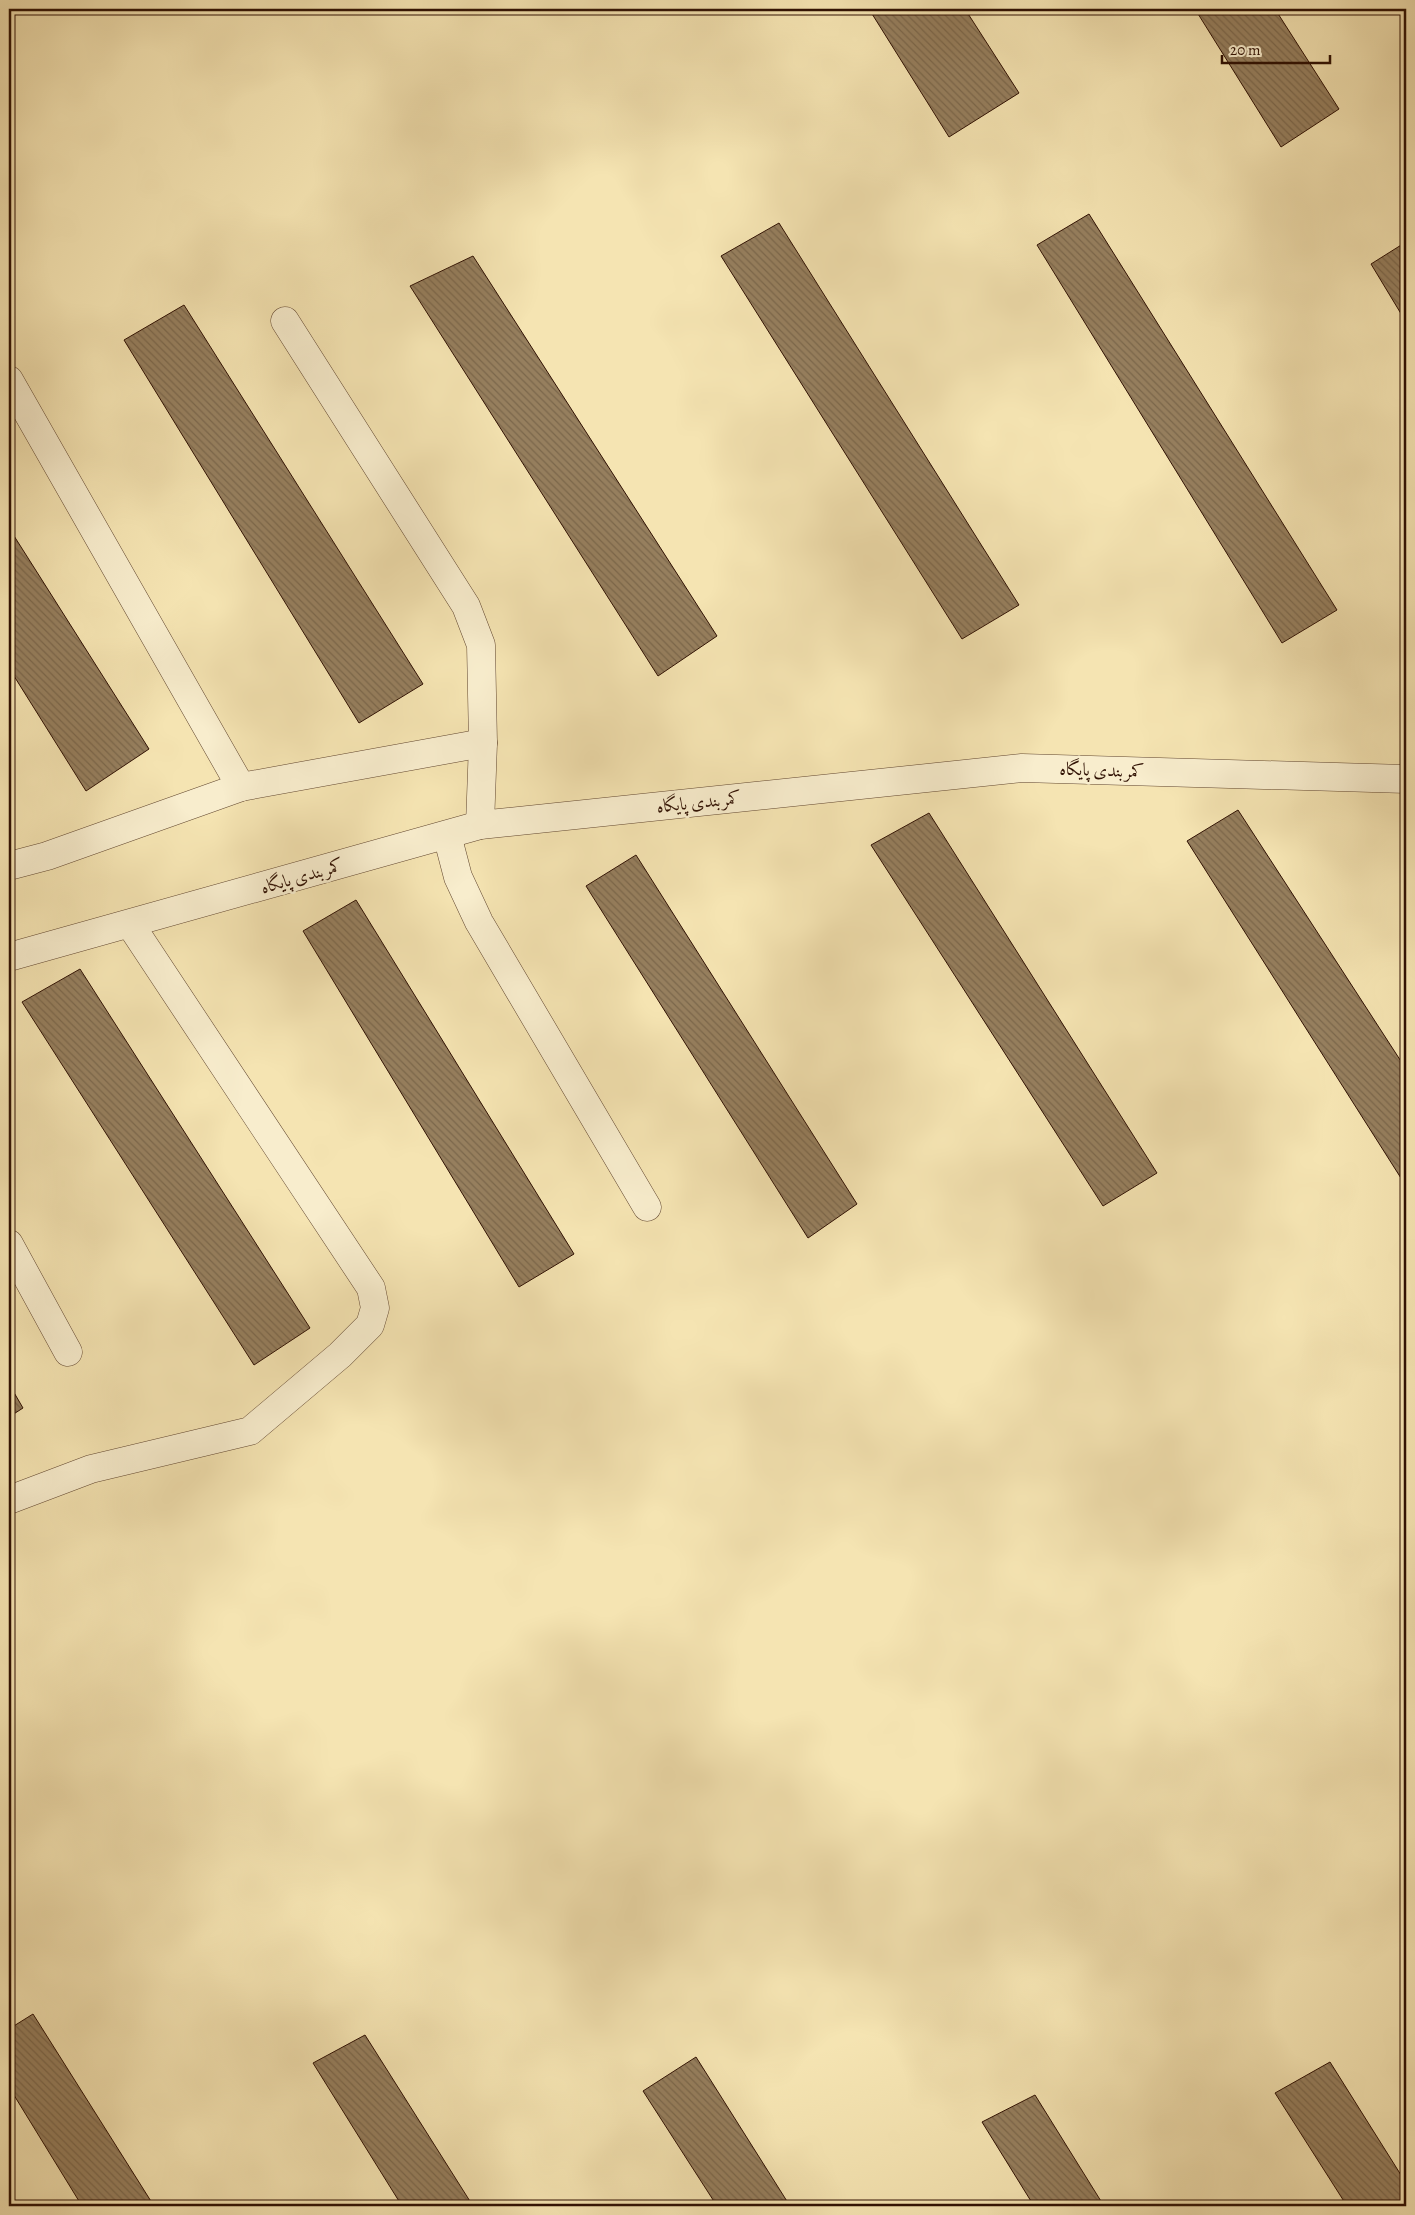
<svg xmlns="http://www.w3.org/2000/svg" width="1415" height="2215" viewBox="0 0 1415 2215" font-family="Alegreya,Amiri,serif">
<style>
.building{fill:url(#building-back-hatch);stroke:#301103}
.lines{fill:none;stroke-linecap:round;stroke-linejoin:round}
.street-casing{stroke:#61462f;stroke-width:29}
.street{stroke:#f8edcd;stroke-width:28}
.labels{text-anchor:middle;stroke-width:5;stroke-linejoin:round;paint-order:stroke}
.street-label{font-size:18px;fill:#301103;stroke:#f8edcd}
</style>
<defs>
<pattern id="building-back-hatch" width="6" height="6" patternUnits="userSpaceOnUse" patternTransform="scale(1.25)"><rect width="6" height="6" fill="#967f5e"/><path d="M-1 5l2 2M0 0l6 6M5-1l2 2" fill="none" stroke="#7b674b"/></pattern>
</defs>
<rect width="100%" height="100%" fill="#f5e4b2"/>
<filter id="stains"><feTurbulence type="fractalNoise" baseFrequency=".004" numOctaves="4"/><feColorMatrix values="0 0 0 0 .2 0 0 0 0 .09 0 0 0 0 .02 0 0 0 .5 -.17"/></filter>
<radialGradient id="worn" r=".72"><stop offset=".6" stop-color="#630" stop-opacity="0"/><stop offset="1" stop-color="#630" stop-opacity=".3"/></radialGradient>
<g class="building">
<polygon points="869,9 965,9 1019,93 949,137"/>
<polygon points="1195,9 1275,9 1339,109 1281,147"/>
<polygon points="1089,214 1337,610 1282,643 1037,245"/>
<polygon points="779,223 1019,605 962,639 721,256"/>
<polygon points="1406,242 1406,322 1371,264"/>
<polygon points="473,256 717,636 658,676 410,286"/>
<polygon points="184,305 423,684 359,723 124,340"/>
<polygon points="9,528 149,749 86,791 9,668"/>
<polygon points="1238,810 1406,1069 1406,1186 1187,841"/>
<polygon points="929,813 1157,1173 1103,1206 871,845"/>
<polygon points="636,855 857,1204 808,1238 586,886"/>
<polygon points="356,900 574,1254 519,1287 303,931"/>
<polygon points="80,969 310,1328 254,1365 22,1002"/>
<polygon points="9,1384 23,1408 9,1417"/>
<polygon points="33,2014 154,2206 82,2206 9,2087 9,2029"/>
<polygon points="365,2035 473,2206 402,2206 313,2063"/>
<polygon points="696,2057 790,2206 717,2206 643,2091"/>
<polygon points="1330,2062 1406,2183 1406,2206 1347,2206 1275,2093"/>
<polygon points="1035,2095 1104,2206 1034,2206 982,2122"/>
</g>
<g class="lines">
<g class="street-casing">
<g id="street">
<polyline points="285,321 466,606 481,645 483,743 480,825"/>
<polyline points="9,380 241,787"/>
<polyline points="447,835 458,877 479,922 647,1207"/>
<polyline points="9,866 47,856 241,787 483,743"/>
<polyline points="9,957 480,825 1022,768 1406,779"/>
<polyline points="9,1244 68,1352"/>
<polyline points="9,1500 91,1469 250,1431 340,1355 370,1325 375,1308 371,1288 130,924"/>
</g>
</g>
<use href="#street" class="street"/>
</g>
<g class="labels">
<g class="street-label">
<text transform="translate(1102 770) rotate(2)" y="6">کمربندی پایگاه</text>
<text transform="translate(699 802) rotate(-6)" y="6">کمربندی پایگاه</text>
<text transform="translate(302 876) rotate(-16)" y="6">کمربندی پایگاه</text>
</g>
</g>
<rect width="1415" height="2215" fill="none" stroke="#f5e4b2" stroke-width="30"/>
<rect x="10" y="10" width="1395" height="2195" fill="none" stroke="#301103" stroke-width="2.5"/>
<rect x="15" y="15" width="1385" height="2185" fill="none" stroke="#301103"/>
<path d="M1222 55v8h108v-8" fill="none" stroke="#301103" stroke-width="2.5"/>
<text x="1230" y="55" font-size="15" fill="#301103" stroke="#f8edcd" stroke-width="4" paint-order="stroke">20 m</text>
<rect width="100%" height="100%" filter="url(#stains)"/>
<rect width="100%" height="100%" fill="url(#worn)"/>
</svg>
